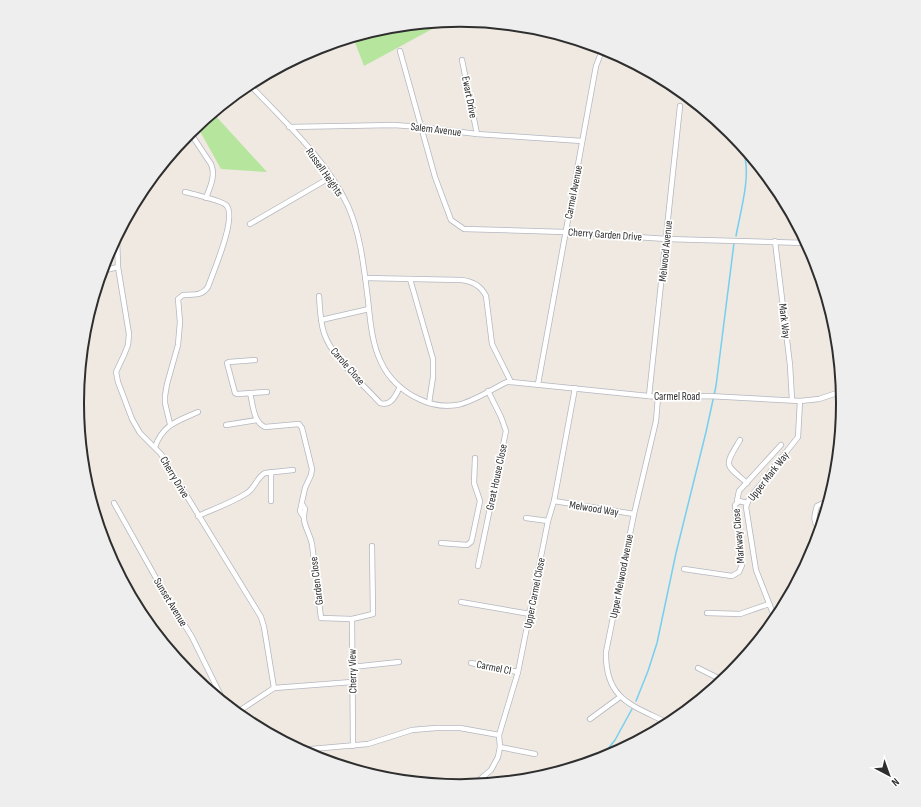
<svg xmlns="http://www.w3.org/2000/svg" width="921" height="807" viewBox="0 0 921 807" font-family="'Sofia Sans Condensed',sans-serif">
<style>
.green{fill:#b6e59e}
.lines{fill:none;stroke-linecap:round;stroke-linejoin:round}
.stream{stroke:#75cff0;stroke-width:1.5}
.minor-casing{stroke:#b4b7c1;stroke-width:6}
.minor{stroke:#fff;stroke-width:4.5}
.labels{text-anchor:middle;stroke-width:3.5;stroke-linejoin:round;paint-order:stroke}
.street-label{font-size:11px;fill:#2e2e2e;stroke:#fff}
.rim{fill:none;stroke:#2e2e2e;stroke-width:2}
</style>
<rect width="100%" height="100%" fill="#efe9e1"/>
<g class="green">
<polygon points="445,22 364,66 353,37 386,27"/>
<polygon points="213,113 267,172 221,169 197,126"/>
</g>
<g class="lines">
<g class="stream">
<path d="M 732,133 C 738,140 743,149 745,158 C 750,179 740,214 736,236"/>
<polyline points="636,701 648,671 657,643 676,553 706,432 716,386 734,243"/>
<polyline points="599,760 615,740 632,709"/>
</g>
<g class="minor-casing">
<g id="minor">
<polyline points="400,51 435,177 451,220 464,229 565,232 666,239 807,243"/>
<polyline points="462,60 477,134"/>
<path d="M 249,84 C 283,120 327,160 348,206 C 361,235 364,269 368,300 C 370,320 372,344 381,362 C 388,378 403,392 419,399 C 431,405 444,407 457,405 C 473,402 492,389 507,382 L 511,382 L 658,397 L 709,396 L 800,401 L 819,399 L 843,391"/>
<polyline points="289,127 394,125 420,127 477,134 582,141"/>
<path d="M 191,134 L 211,164 C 216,176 210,187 206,198"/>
<polyline points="250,224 331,177"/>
<polyline points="117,237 118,267 129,334 128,345 124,355 116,372 118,382 132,419 140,433 161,454 261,617 264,627 274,688"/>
<polyline points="775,241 790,365 792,400"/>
<polyline points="102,271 118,267"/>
<path d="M 365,278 L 461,280 C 473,281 481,286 486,296 L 492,344 L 511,382"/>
<polyline points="410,279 433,359 433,377 429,403"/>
<path d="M 319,296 C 320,308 320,321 324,333 C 332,358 363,384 380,403 C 391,407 396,395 400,387"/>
<polyline points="321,320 369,309"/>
<polyline points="255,360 229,362 227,363 235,393 237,394 267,392"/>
<polyline points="538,384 596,66 603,48"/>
<path d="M 250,393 C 253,404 253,422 265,427 L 299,424 L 302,428 L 312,469 L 311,475 L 305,488 L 300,511 L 303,516"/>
<polyline points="649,396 680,106"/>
<path d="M 658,397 L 656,421 L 634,514 L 606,652 C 605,700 632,705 670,724"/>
<path d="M 170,424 L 165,403 L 165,396 L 167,384 L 178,345 L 180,322 L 178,299 L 183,295 C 193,294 201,297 208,287 C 213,272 238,216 226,205 C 222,201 193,194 185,192"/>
<polyline points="226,425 257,420"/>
<path d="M 740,440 C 724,467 724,463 747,483"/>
<path d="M 155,447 C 163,424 178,421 198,412"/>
<polyline points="271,472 271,501"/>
<polyline points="554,501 634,514"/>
<polyline points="737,501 739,491 781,445"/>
<polyline points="114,503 161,587 192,637 225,704"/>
<path d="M 302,504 L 305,509 C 301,524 309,530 312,544 L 321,618 L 352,619 L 373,614 L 372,546"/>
<path d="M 198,516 C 214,509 233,502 247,493 C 255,488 257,477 265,473 L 293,470"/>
<polyline points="526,518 548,521"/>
<path d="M 821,530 C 812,523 814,516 817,506 L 828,501"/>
<polyline points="441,543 467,545 471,542 472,539 480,501 474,483 475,458"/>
<polyline points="478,566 506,431 501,417 488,391"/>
<polyline points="684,569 732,576 739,572 742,565 735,505 739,501 747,503"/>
<polyline points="461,602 530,614"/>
<polyline points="707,613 740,614 769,604"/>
<polyline points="352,619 353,746"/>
<polyline points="776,621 756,570 746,507 749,499 798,437 800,401"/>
<polyline points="471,663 518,672"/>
<polyline points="352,667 399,662"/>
<polyline points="698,668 724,681"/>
<polyline points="236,713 274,688 352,682"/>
<polyline points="590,719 620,697"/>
<polyline points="500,747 535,754"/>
<polyline points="300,750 368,744 412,730 436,728 460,728 499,735"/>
<polyline points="470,786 478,781 491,770 498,757 500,747 499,735 518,672 548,521 554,501 575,388"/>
</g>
</g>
<use href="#minor" class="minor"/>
</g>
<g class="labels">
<g class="street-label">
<text transform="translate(470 97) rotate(79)" y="4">Ewart Drive</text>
<text transform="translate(436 129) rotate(7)" y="4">Salem Avenue</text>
<text transform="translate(325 172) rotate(55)" y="4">Russell Heights</text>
<text transform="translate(573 192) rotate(-79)" y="4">Carmel Avenue</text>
<text transform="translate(605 234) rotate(4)" y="4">Cherry Garden Drive</text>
<text transform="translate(665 251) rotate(-84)" y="4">Melwood Avenue</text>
<text transform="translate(785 321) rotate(83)" y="4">Mark Way</text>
<text transform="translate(348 366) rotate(49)" y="4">Carole Close</text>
<text x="677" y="400">Carmel Road</text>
<text transform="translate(768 476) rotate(-52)" y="4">Upper Mark Way</text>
<text transform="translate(175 477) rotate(59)" y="4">Cherry Drive</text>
<text transform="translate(496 477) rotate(-78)" y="4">Great House Close</text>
<text transform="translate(594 508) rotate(9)" y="4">Melwood Way</text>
<text transform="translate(738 536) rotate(-95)" y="4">Markway Close</text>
<text transform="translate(621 576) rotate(-79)" y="4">Upper Melwood Avenue</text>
<text transform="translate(316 581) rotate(-97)" y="4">Garden Close</text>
<text transform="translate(534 593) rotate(-79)" y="4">Upper Carmel Close</text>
<text transform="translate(171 602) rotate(59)" y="4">Sunset Avenue</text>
<text transform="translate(494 667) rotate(11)" y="4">Carmel Cl</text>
<text transform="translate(352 671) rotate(-91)" y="4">Cherry View</text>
</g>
</g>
<path d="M0 0H921V807H0ZM84 403a376 376 0 1 1 752 0a376 376 0 1 1-752 0Z" fill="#eee" fill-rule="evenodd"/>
<path class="rim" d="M84 403a376 376 0 1 1 752 0a376 376 0 1 1-752 0Z"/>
<g transform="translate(889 775) rotate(139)" stroke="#ffffff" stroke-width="3" paint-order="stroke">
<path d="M0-3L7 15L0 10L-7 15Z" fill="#2e2e2e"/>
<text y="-6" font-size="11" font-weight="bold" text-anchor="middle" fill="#2e2e2e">N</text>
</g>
</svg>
